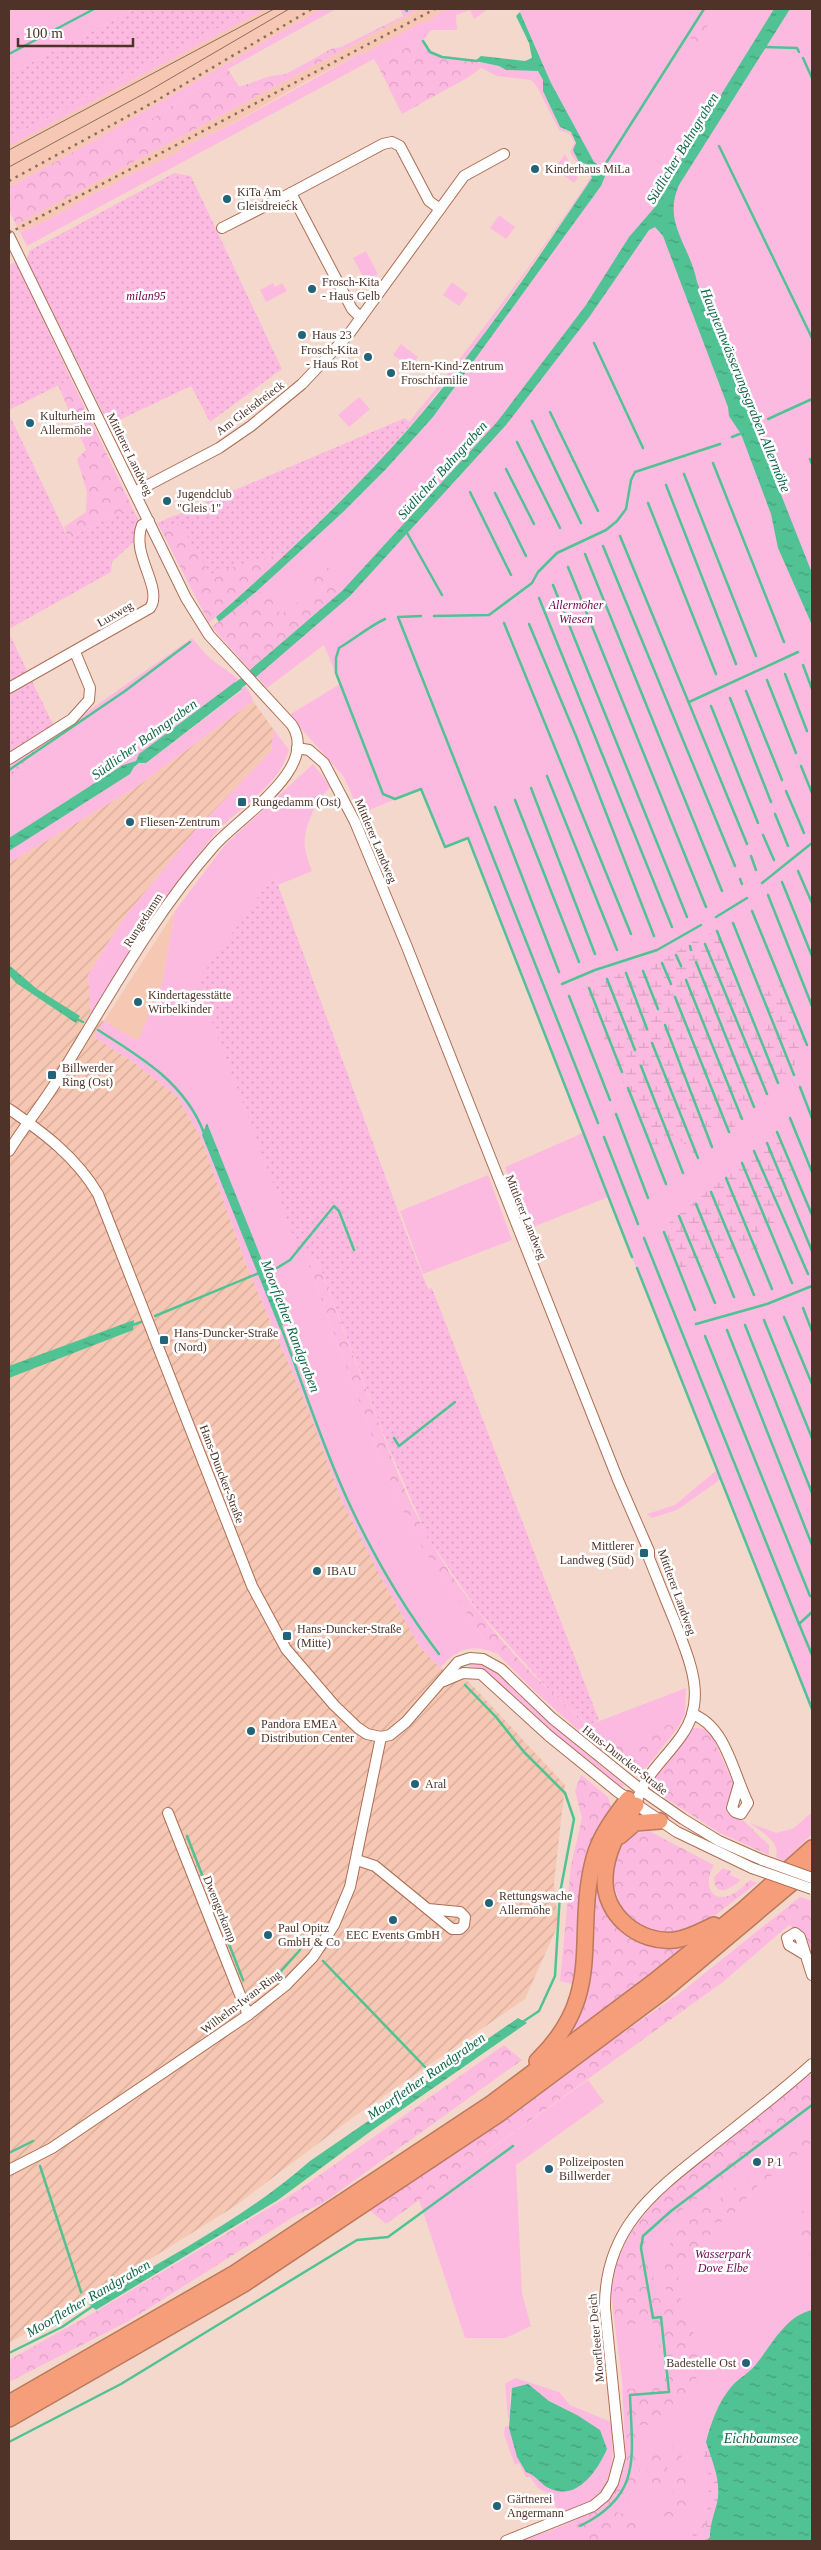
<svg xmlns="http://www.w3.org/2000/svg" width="821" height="2550" viewBox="0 0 821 2550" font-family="Georgia,serif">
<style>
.built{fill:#f6c7b3}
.industrial{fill:url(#industrial-furrows)}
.green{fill:#fdbae1}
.forest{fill:url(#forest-crowns)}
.wetland{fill:url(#wetland-marsh)}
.garden{fill:url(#garden-dots)}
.water{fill:url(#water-ripples)}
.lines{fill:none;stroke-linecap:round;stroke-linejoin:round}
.stream{stroke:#51c293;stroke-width:2.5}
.canal{stroke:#51c293;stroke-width:8}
.minor-casing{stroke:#ad6e53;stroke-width:12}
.highway-casing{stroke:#bb795d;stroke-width:18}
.minor{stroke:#fff;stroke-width:10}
.highway{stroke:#f59e79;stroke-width:15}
.tram{stroke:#8a6e62;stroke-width:1}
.rail{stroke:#8a6e62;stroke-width:2.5;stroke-dasharray:2.5 5;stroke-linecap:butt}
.minor-bridge-casing{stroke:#ad6e53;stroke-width:12;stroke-linecap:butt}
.minor-bridge{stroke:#fff;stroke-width:10}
.poi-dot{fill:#236378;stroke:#fff;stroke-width:2}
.labels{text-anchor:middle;stroke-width:5;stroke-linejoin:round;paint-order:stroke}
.poi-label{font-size:12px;fill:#4f3328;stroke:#fff;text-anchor:start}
.park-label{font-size:12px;font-style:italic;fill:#700353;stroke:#fff}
.street-label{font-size:12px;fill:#4f3328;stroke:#fff}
.water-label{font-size:14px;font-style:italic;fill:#0f6647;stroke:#fff}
</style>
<defs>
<pattern id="industrial-furrows" width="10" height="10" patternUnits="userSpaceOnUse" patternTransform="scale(1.25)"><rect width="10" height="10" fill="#f6c7b3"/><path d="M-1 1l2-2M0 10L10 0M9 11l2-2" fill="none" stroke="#d5ab9a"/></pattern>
<pattern id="forest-crowns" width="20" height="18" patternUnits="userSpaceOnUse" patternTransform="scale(1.25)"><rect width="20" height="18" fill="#fdbae1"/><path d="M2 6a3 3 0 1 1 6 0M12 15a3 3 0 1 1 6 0" fill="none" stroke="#dba0c1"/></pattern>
<pattern id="wetland-marsh" width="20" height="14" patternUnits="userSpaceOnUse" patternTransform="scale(1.25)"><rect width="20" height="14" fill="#fdbae1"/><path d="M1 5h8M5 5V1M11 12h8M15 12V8" fill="none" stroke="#dba0c1"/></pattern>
<pattern id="garden-dots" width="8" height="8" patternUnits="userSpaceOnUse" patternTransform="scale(1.25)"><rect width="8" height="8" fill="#fdbae1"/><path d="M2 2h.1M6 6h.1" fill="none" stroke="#dba0c1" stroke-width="1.8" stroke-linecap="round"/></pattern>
<pattern id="water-ripples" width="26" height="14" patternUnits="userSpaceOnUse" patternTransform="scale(1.25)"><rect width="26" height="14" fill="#51c293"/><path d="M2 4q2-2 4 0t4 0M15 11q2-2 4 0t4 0" fill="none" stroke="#469e78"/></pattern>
</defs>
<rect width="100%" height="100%" fill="#f5d8cc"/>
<g class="built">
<polygon points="266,9 321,9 95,140 9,187 9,146"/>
<polygon points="420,9 447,9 426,22 420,23 365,53 359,54 307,81 233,123 181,148 177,153 125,177 110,187 104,188 48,220 19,232 16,225"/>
<polygon points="175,911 162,984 138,1041 104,1021"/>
</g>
<polygon class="industrial" points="253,701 274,730 271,751 193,833 124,918 88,975 91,1015 104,1021 94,1037 132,1061 177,1096 202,1140 246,1264 309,1411 341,1499 383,1581 420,1647 440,1668 469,1682 565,1785 554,1883 558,1925 525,1999 352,2118 235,2206 91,2296 9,2343 9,863 135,788"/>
<g class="green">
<polygon points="9,9 135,9 9,74"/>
<polygon points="255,9 266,9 9,146 9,138"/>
<polygon points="321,9 336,9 228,69 112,145 95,140"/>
<polygon points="447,9 488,9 474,19 470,10 456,15 457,30 431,30 423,41 415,42 378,66 374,59 27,246 20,232 48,220 104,188 110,187 125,177 177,153 181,148 234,123 359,54 365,53 420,23 426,22"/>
<polygon points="519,9 812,9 812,1709 721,1479 677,1510 652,1518 647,1514 675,1505 717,1470 608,1197 528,1229 505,1167 583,1133 468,839 445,847 420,789 360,814 344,777 289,715 340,684 324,645 267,688 212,627 257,591 386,469 433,417 601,186 606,174 605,170 594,162 551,83"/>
<path d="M 475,61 L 499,66 L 506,70 L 538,71 L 543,80 L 543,91 L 560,127 L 571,133 L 583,162 L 590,170 L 593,177 L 479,341 L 412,424 L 409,422 C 474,343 534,262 591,177 L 586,167 L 578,165 L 570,152 L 574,143 L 570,134 L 559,130 L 536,85 L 531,80 L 497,76 L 481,68 L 469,77 Z"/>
<polygon points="565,154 578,178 574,183 555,169"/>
<polygon points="499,215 515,227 506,239 490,228"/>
<polygon points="366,251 378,274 365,280 353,258"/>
<polygon points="452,282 468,294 459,306 443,295"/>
<polygon points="273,283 275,287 282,283 287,291 266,302 260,290"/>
<polygon points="401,344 418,357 411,367 393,355"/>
<polygon points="359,397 370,409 349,427 338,415"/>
<path d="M 192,638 C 198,645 204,653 211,659 C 225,670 250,683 253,701 L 135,788 L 9,863 L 9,851 L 130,774 C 134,766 137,763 146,763 L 242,690 L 235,682 L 136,761 L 94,784 L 9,838 L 9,779 L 21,771 L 57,733 Z"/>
<path d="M 274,730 L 289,750 C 278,788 238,807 214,835 C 167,891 130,954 91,1015 L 88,975 L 124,918 L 193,833 L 271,751 Z"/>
<path d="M 313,764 L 331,787 C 318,796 308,820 305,836 C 303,848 308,860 312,871 L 278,885 L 272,878 L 252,907 L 298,1249 L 318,1262 L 312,1262 L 309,1266 L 377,1449 L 413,1533 L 487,1643 L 498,1654 C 473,1643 457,1648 440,1668 L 420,1647 L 383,1581 L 341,1499 L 309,1411 L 246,1264 L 202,1140 L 177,1096 L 132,1061 L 94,1037 L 104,1021 L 138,1041 L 162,984 L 175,911 L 224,846 Z"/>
<polygon points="488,1175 512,1240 423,1274 400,1211"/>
<polygon points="469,1663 483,1663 492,1669 555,1728 625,1785 620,1787 538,1721 486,1671 467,1665"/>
<path d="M 686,1688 L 685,1714 L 677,1729 L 668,1724 C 654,1737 634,1755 613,1745 C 605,1742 596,1731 589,1725 Z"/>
<path d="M 812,1812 L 812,1834 L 784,1861 L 776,1857 C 781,1842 760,1831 750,1823 L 776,1833 L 794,1828 Z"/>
<path d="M 812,2071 L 812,2541 L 522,2541 C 544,2532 576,2522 595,2510 C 650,2474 613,2348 612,2293 C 612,2278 617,2262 623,2249 C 645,2203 681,2179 718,2148 C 750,2122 781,2097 812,2071 Z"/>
<polygon points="588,2080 604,2102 516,2165 522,2294 531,2326 506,2338 465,2338 419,2200"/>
<path d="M 516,2378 L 559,2392 L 570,2405 L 611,2422 C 614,2451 616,2483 590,2502 C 582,2508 570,2511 561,2515 L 547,2493 L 538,2488 L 530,2477 L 526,2477 L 519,2463 L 515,2465 L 504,2435 L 505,2427 L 510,2425 L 517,2457 L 526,2471 L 535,2475 L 549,2489 L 577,2415 L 549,2401 L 527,2384 L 510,2393 L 511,2419 L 508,2418 L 505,2383 Z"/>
</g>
<g class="forest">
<polygon points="400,9 420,9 16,225 9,210 9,187 95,140 112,145 228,69 239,87 271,76 286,74 331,49 341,47 403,16"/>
<polygon points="701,9 718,9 698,42 692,40 689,34"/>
<path d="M 423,41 C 436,61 454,58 475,61 L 469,77 L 402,114 L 378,66 L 415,42 Z"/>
<polygon points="71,379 132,507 80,532 69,540 64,527 86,512 87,492 77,459 86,450 58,385"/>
<polygon points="179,523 263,558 288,553 209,623 161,530"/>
<polygon points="326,567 337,571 342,591 250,670 212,627 257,591 269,594 281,615 295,602 307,606 314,599 310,582"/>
<path d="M 312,1262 L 318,1262 C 337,1313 356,1364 376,1415 C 388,1448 401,1484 417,1516 C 451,1585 511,1658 569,1708 C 608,1741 622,1767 668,1724 L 677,1729 L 645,1769 L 638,1772 L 631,1772 L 586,1737 L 528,1685 L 487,1643 L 413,1534 L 377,1449 L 309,1266 Z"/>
<path d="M 692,1728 L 709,1729 L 734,1785 L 728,1802 L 732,1813 C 745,1819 758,1836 769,1845 L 769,1855 L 720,1833 L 651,1789 L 651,1781 Z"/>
<polygon points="581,1775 608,1797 612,1809 593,1846 576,1985 560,1981 571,1865 582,1818 575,1791"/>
<path d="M 649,1831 L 714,1865 C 705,1878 707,1902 728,1896 C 736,1894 744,1885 750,1880 L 757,1883 L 700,1927 L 674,1934 L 652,1932 L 637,1924 L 623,1912 L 611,1877 L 621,1845 L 632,1834 Z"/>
<path d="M 723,1868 L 731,1871 L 730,1875 L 741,1880 C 730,1889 715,1899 714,1877 Z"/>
<path d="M 596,1883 C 612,1939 636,1953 693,1942 L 565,2042 L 586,1994 Z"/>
<polygon points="800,1897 812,1901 812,1960 801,1934 789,1925 723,1982 386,2224 369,2210 680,1993"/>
<polygon points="504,2045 522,2060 323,2203 295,2216 127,2322 9,2382 9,2360 95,2312 297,2191"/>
<path d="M 798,2083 L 803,2086 L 812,2087 L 812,2112 L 646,2237 L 645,2245 L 653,2264 L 654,2295 L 661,2298 L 666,2294 C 664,2260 662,2244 690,2220 C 697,2214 703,2208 712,2204 L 812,2132 L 812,2141 L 808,2146 L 754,2189 L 733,2214 L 720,2223 L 711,2222 C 714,2257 685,2248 679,2274 C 675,2293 679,2294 686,2310 C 693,2328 701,2355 698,2374 C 696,2383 686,2393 682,2400 C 668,2420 663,2425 639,2425 L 640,2473 L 636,2494 L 617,2513 L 638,2515 L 641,2520 L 636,2530 L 615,2533 L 601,2541 L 578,2541 L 567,2522 C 576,2518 588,2515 596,2509 C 634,2483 624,2430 622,2389 L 663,2387 L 657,2323 L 617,2325 C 615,2314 612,2302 613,2291 C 616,2228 665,2192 709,2156 C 739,2131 768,2107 798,2083 Z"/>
<polygon points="800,2210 812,2213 812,2260 801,2238 797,2216"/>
<polygon points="672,2440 679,2440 690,2505 684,2518 677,2524 658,2522 672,2498 675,2474"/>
<path d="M 654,2442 L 659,2442 C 670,2456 671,2481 656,2493 L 652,2491 C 645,2477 647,2456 654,2442 Z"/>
<polygon points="700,2513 707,2513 706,2533 702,2537 693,2536 691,2532"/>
</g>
<g class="wetland">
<polygon points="717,931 760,1038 772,1019 751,968 776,1001 780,981 807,1045 797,1052 793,1077 781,1073 778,1083 766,1077 767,1094 753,1082 754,1107 742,1099 743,1120 736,1124 730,1134 713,1125 712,1147 687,1109 698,1158 678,1138 674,1152 660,1141 654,1153 585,995 586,986 599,985 602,979 659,962 699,938"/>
<path d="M 777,1132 L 796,1177 L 781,1197 L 773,1228 L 759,1226 L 758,1252 L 729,1254 L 721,1263 L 707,1251 L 702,1274 L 688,1259 L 685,1283 L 664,1227 C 703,1196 738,1163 777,1132 Z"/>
<path d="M 707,2447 C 716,2462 721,2485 718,2502 C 715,2514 710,2524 710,2537 L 706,2541 L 684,2541 L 693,2536 L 702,2537 L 706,2533 C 705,2511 717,2465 698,2449 Z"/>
</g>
<g class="garden">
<polygon points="135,9 255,9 9,138 9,74"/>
<polygon points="174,173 191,176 282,369 210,422 191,386 109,425 27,261 29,251"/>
<polygon points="16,262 71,379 9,410 9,265"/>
<polygon points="9,414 69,540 80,532 132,507 144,532 112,562 111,572 9,629"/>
<polygon points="405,418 412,424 376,465 288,553 263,558 210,574 179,523 161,530 157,523"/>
<polygon points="9,633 57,733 21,771 9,779"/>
<polygon points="272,878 278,885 408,1238 428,1289 432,1288 599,1720 589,1725 549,1690 478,1611 428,1538 390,1451 318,1262 298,1249 197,982"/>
</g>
<g class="water">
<path d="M 774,9 L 790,9 L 679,185 C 662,223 690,245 697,282 L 812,573 L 812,625 L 778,548 L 771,514 L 741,434 L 729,416 L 728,407 L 663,236 L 655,227 L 649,230 L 590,316 L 506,425 L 350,596 L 256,677 L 250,670 L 342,591 L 497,422 L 586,305 L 629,237 L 655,207 L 672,174 Z"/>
<path d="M 520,12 L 551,83 L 594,162 L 605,170 L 606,174 L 601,186 L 433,417 L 386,469 L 342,513 L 257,591 L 219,622 L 216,617 C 284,557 351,495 411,426 C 478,348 535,263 592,178 L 586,164 L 579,162 L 573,150 L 576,143 L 571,132 L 560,127 L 543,91 L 543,80 L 538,71 L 506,70 L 499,66 L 475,61 L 481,56 L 525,61 L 532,58 L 529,43 L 516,16 Z"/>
<polygon points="235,682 242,689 146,763 139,763 134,767 130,774 9,851 9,838 123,765 136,761 139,754"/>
<polygon points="9,965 37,989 80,1016 76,1023 16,983 9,975"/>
<polygon points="207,1123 286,1320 280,1329 202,1135"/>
<polygon points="134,1320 133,1330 9,1378 9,1366"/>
<path d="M 518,2018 L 527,2023 L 371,2131 L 278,2200 L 96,2310 L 89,2304 C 164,2259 244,2219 310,2161 Z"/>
<path d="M 812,2310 L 812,2541 L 706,2541 L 710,2537 C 710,2524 714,2515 717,2503 C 722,2482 712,2461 706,2442 C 711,2423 718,2402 732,2386 C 739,2378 751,2372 757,2363 C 773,2343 786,2316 812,2310 Z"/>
<path d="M 528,2384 L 549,2401 L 577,2415 L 600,2430 L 607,2449 C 598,2469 578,2501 551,2489 C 541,2486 537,2475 526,2472 L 517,2457 L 509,2428 L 512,2388 Z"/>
</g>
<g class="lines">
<g class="stream">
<polyline points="405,9 407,11"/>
<polyline points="423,41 430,52 442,57 477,61"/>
<polyline points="764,47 797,48 799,52"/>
<polyline points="9,54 94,9"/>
<polyline points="803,58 812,78"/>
<polyline points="719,146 812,338"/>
<polyline points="601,171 704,9"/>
<polyline points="594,343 643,448"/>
<polyline points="550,412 598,511"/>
<polyline points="768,419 812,399"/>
<polyline points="532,421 581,523"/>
<polyline points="732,437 742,433"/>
<polyline points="517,442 560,528"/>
<polyline points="810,459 812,464"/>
<polyline points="713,463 784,642"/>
<polyline points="506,469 534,524"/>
<polyline points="684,474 756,656"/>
<polyline points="666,485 736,664"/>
<polyline points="470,492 511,575"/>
<polyline points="495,493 526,556"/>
<polyline points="648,503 716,674"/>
<polyline points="406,531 442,595"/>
<polyline points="620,536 747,844"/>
<polyline points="603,546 735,866"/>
<polyline points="585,554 722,891"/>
<polyline points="568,567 706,907"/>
<polyline points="553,585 687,917"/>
<polyline points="539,598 672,927"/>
<polyline points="421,616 398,617 598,1123"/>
<polyline points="434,616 489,615 532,583 538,572 557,553 606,530 617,521 626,509 631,480 635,472 720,444"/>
<path d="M 385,619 C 368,627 356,638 339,648 L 336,658 L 336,673 L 383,794 L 395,799 L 421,789 L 445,847 L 468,838 L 632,1257"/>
<polyline points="504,623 631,934"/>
<polyline points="529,624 576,736 654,936"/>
<polyline points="803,665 812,689"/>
<polyline points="785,674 807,731"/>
<polyline points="767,680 796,753"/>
<polyline points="746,691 782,780"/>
<polyline points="730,698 771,802"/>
<polyline points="689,702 798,652"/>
<polyline points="711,706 758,823"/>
<polyline points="801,766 812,793"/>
<polyline points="9,770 125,691 190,642"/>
<polyline points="547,776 617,950"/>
<polyline points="531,788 595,954"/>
<polyline points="786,791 804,833"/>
<polyline points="515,800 579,962"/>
<polyline points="495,807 559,972"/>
<polyline points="775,814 788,846"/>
<polyline points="763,835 774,860"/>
<polyline points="751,856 756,870"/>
<polyline points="798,871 812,903"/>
<polyline points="740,879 742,884"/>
<polyline points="782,882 812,956"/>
<polyline points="762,883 812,843"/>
<polyline points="768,895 812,1006"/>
<polyline points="752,911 807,1045"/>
<polyline points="716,917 747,898"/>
<polyline points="733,923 794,1075"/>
<polyline points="717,931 778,1083"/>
<polyline points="705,944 767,1094"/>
<polyline points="690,946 691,950"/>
<polyline points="676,955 681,966"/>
<polyline points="696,962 754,1107"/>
<polyline points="662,963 671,984"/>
<polyline points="643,971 658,1009"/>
<polyline points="626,973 647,1029"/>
<polyline points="607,979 635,1050"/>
<polyline points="686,980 742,1119"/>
<polyline points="562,984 595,970 657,950 701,925"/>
<polyline points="589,988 622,1072"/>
<polyline points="569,996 610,1100"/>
<polyline points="675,997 729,1132"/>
<polyline points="75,1018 83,1022"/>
<polyline points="665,1025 712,1147"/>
<path d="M 98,1030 C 141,1057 185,1083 204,1133"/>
<polyline points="652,1043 698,1158"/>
<polyline points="641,1066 683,1173"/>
<polyline points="800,1087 812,1118"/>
<polyline points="628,1088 666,1184"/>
<polyline points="616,1114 648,1198"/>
<polyline points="790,1118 812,1172"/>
<polyline points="777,1132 812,1215"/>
<polyline points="604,1137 638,1224"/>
<polyline points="767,1143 812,1251"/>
<polyline points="754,1151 808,1274"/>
<polyline points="742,1163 792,1283"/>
<polyline points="726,1178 772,1289"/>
<polyline points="711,1192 754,1295"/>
<polyline points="696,1204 734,1297"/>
<polyline points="679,1216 715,1303"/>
<polyline points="664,1232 695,1310"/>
<polyline points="644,1238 799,1624 812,1612"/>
<polyline points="637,1268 812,1709"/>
<polyline points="267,1274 290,1260 334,1206 339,1211 354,1250"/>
<polyline points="803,1308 812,1331"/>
<polyline points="155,1316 259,1273"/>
<polyline points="784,1317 812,1384"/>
<polyline points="764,1320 812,1438"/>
<path d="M 280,1324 C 302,1382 322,1445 348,1501 C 373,1555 403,1607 439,1654"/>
<polyline points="696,1324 767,1304 812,1286"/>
<polyline points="745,1325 812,1493"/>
<polyline points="130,1326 141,1322"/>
<polyline points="727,1330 812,1545"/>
<polyline points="705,1336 810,1596"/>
<polyline points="394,1438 399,1446 455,1402"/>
<polyline points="799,1624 812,1655"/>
<polyline points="465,1685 496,1717 524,1752 565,1793 574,1819 560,1893 555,1976 539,2011 521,2023"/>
<polyline points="187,1836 243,1980"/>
<polyline points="323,1961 425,2067"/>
<polyline points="258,1991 272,1981 300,1950"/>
<polyline points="9,2153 33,2141"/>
<polyline points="40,2166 81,2292"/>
<polyline points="9,2353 62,2327 93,2306"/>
<polyline points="9,2442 121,2384 357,2240 388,2237 513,2146"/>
<path d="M 580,2526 C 643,2495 632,2456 630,2395 L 669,2392 L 661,2317 L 653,2318 L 641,2248 L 643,2236 L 671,2211 L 812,2105"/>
</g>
<polyline class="canal" points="231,691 253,674"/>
<g class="minor-casing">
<g id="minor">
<polyline points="291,193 383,144 392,142 400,146 429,201 440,209"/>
<polyline points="222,228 291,193 352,309 361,318"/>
<path d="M 9,236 L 186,598 L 209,635 L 292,725 C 320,769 239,817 214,846 C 152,916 107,1000 58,1079 C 43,1104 24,1126 9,1151"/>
<polyline points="135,492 219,448 251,426 302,384 349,334 464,176 504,154"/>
<path d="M 9,688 L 150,608 C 164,588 130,555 142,525 L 149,521"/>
<path d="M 297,748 L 309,750 L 324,763 L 355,822 L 407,947 L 618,1480 L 649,1551 L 649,1558 C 658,1580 666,1601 675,1622 C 689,1660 708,1698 682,1735 C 665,1760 643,1775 636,1805"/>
<polyline points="9,759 72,719 89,700 90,688 75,652"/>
<path d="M 9,1109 C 44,1133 76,1157 98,1194 L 252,1586 L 286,1649 L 334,1705 L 358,1728 L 367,1734 L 381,1737 L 390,1735 L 406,1722 L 458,1662 L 470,1658 L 483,1659 L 501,1669 L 552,1718 L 640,1789 L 683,1819 L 719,1841 L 762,1860"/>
<polyline points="444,1681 463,1673 481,1674 549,1736 618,1792 677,1832 752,1868"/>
<path d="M 692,1714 C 726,1726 733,1773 748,1803 L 741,1814 L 735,1812 L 732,1808 L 739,1784"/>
<polyline points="168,1813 248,2015"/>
<polyline points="357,1860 375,1866 452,1929 460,1929 464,1925 465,1917 460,1912 428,1909"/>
<polyline points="804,1954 789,1945 787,1938 795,1933 800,1937 812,1975"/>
<polyline points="9,2170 52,2148 248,2015 286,1985 313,1957 334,1925 350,1887 381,1737"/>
<path d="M 506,2541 L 593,2506 L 605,2496 L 613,2483 L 620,2457 L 605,2308 C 604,2230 652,2193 708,2149 C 743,2121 779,2094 812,2064"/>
</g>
</g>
<g class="highway-casing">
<g id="highway">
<path d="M 636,1805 C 621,1825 606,1852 605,1877 C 603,1915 639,1944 675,1940 C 689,1938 701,1931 714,1925"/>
<polyline points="620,1836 635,1823 660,1821"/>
<path d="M 537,2061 C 607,1993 573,1937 594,1858 C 600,1836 614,1817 628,1799"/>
<polyline points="9,2403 235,2273 492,2103 652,1983 744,1909 812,1848"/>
<polyline points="9,2419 244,2284 499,2114 661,1993 812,1866"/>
</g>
</g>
<use href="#minor" class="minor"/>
<use href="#highway" class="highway"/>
<g class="tram">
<polyline points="9,150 274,9"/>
<polyline points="9,167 147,92 289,9"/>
</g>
<g class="rail">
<polyline points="9,181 154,102 312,9"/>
<polyline points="9,233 435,9"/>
</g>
<g class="minor-bridge-casing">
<g id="minor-bridge">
<polyline points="762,1860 812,1878"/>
<polyline points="752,1868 812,1889"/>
</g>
</g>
<use href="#minor-bridge" class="minor-bridge"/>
</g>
<g class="poi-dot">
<circle cx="535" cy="169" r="5"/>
<circle cx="227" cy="199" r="5"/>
<circle cx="312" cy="289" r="5"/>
<circle cx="302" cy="335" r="5"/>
<circle cx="368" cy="357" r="5"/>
<circle cx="391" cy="373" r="5"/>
<circle cx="30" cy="423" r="5"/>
<circle cx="167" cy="501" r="5"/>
<rect x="237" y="797" width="10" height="10" rx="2.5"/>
<circle cx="130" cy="822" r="5"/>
<circle cx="138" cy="1002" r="5"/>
<rect x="47" y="1070" width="10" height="10" rx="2.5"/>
<rect x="159" y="1335" width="10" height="10" rx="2.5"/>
<rect x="639" y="1548" width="10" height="10" rx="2.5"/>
<circle cx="317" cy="1571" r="5"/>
<rect x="282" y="1631" width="10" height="10" rx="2.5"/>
<circle cx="251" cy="1731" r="5"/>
<circle cx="415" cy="1784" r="5"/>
<circle cx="489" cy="1903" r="5"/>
<circle cx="393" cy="1920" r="5"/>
<circle cx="268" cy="1935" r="5"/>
<circle cx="757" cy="2162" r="5"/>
<circle cx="549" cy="2169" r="5"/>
<circle cx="746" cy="2363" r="5"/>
<circle cx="497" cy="2506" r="5"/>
</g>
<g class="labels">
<g class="poi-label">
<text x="545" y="173">Kinderhaus MiLa</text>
<text x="237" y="196">KiTa Am<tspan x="237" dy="14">Gleisdreieck</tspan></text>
<text x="322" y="286">Frosch-Kita<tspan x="322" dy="14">- Haus Gelb</tspan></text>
<text x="312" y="339">Haus 23</text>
<text x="358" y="354" text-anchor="end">Frosch-Kita<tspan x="358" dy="14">- Haus Rot</tspan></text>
<text x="401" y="370">Eltern-Kind-Zentrum<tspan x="401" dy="14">Froschfamilie</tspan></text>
<text x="40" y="420">Kulturheim<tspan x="40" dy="14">Allermöhe</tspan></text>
<text x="177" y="498">Jugendclub<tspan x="177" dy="14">"Gleis 1"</tspan></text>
<text x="252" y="806">Rungedamm (Ost)</text>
<text x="140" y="826">Fliesen-Zentrum</text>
<text x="148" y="999">Kindertagesstätte<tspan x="148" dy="14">Wirbelkinder</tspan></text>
<text x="62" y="1072">Billwerder<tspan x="62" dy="14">Ring (Ost)</tspan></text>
<text x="174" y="1337">Hans-Duncker-Straße<tspan x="174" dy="14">(Nord)</tspan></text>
<text x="634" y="1550" text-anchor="end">Mittlerer<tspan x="634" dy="14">Landweg (Süd)</tspan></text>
<text x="327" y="1575">IBAU</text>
<text x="297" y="1633">Hans-Duncker-Straße<tspan x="297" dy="14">(Mitte)</tspan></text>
<text x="261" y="1728">Pandora EMEA<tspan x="261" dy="14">Distribution Center</tspan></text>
<text x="425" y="1788">Aral</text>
<text x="499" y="1900">Rettungswache<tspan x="499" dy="14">Allermöhe</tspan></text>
<text x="278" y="1932">Paul Opitz<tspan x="278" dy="14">GmbH &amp; Co</tspan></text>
<text x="393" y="1939" text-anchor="middle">EEC Events GmbH</text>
<text x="559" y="2166">Polizeiposten<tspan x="559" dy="14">Billwerder</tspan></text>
<text x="767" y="2166">P 1</text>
<text x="736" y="2367" text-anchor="end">Badestelle Ost</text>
<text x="507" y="2503">Gärtnerei<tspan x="507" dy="14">Angermann</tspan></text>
</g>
<g class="park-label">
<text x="146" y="300">milan95</text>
<text x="576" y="609">Allermöher<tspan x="576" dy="14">Wiesen</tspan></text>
<text x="723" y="2258">Wasserpark<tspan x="723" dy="14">Dove Elbe</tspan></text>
</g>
<g class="street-label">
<text transform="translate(250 408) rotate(-37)" y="4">Am Gleisdreieck</text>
<text transform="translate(130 454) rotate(64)" y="4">Mittlerer Landweg</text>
<text transform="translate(115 614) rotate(-30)" y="4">Luxweg</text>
<text transform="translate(376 841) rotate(67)" y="4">Mittlerer Landweg</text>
<text transform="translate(143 920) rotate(-57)" y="4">Rungedamm</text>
<text transform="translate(526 1217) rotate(68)" y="4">Mittlerer Landweg</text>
<text transform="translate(222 1474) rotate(69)" y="4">Hans-Duncker-Straße</text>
<text transform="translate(677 1592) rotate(70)" y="4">Mittlerer Landweg</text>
<text transform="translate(625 1760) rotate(38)" y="4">Hans-Duncker-Straße</text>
<text transform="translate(220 1909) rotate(68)" y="4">Dwengerkamp</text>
<text transform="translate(241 2002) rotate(-37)" y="4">Wilhelm-Iwan-Ring</text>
<text transform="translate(596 2338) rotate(-95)" y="4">Moorfleeter Deich</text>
</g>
<g class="water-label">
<text transform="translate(682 148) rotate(-59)" y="5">Südlicher Bahngraben</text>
<text transform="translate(746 390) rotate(68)" y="5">Hauptentwässerungsgraben Allermöhe</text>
<text transform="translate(442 470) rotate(-48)" y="5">Südlicher Bahngraben</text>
<text transform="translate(144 739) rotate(-36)" y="5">Südlicher Bahngraben</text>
<text transform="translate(291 1326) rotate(69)" y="5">Moorflether Randgraben</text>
<text transform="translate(426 2076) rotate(-35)" y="5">Moorflether Randgraben</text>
<text transform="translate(88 2298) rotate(-30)" y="5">Moorflether Randgraben</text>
<text x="761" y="2443">Eichbaumsee</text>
</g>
</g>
<rect width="821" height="2550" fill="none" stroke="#4f3328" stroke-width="20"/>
<path d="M18 38v8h115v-8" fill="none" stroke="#4f3328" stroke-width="2.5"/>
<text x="25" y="38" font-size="15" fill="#4f3328" stroke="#ffffff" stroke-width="4" paint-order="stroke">100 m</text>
</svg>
